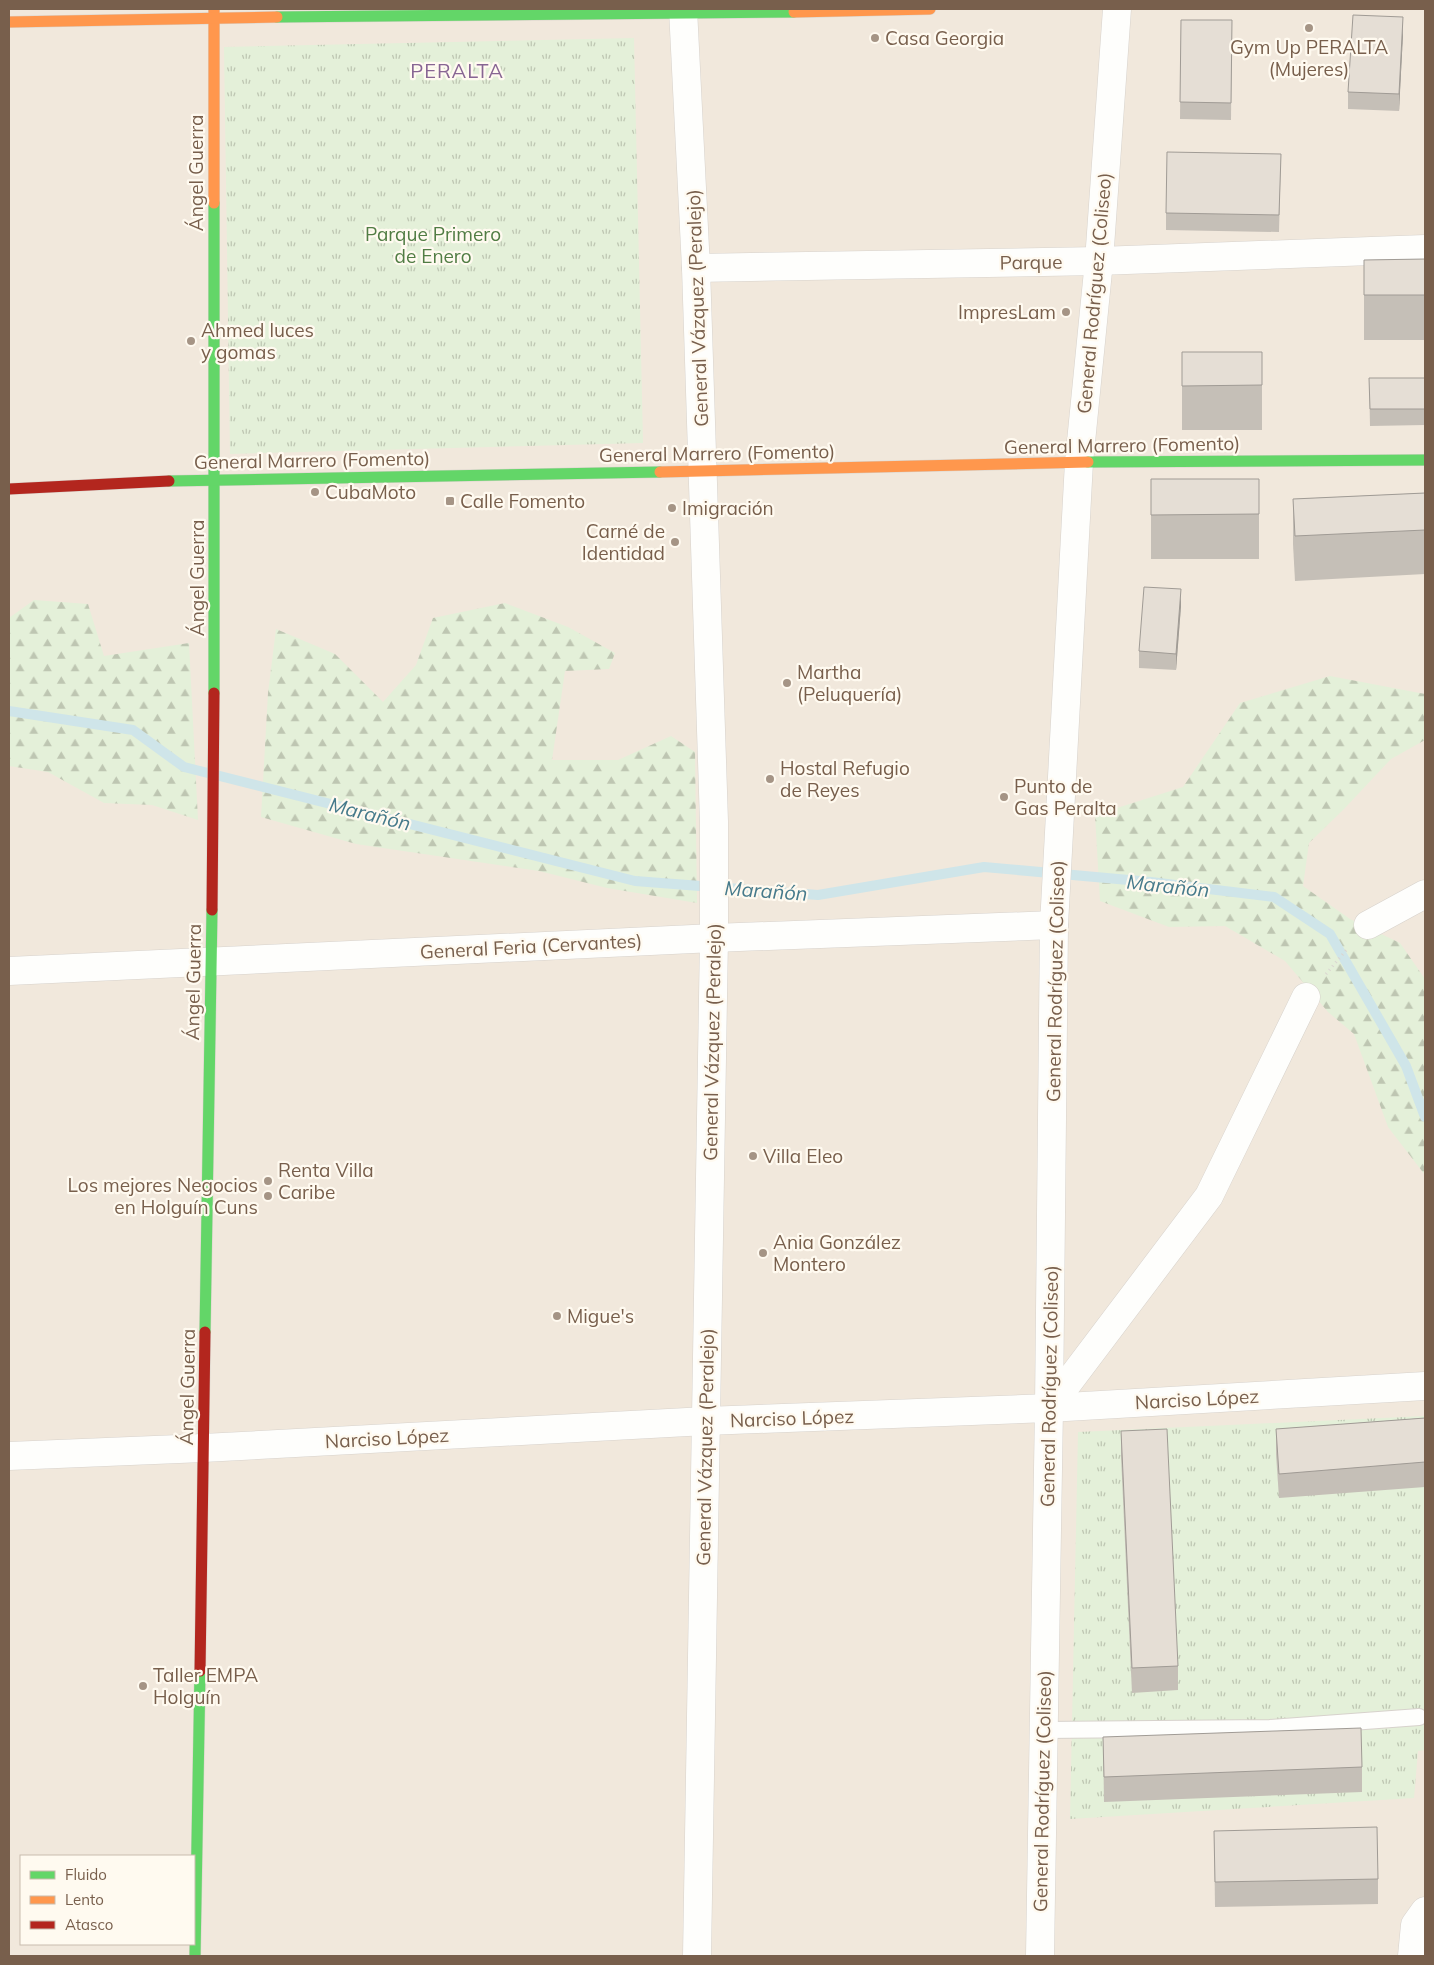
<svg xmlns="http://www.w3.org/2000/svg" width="1434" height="1965" viewBox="0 0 1434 1965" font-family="Mulish,sans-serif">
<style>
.residential{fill:#f1e8dc;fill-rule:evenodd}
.grass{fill:url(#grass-tufts)}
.forest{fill:url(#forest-firs)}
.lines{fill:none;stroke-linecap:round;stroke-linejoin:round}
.stream{stroke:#cfe5e9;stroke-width:10}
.lane-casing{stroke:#d7d2cc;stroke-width:18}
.street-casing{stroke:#d7d2cc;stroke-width:29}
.fast-casing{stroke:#d8d2cb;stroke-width:12}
.slow-casing{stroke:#d8d2cb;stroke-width:12}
.jam-casing{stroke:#d8d2cb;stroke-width:12}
.path{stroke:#dad5d0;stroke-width:3;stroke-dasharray:1 4;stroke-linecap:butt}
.lane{stroke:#fefefc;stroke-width:16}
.street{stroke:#fefefc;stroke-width:28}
.fast{stroke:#63d668;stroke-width:11}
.slow{stroke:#ff974d;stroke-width:11}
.jam{stroke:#b3261e;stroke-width:11}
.wall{fill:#c5bfb7}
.shaded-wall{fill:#a09b95}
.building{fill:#e5ded5;stroke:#a09b95}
.poi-dot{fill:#a59485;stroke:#fffaf0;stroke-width:2}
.labels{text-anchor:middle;stroke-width:4.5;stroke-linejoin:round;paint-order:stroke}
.poi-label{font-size:19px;fill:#785f4c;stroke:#fffaf0;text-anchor:start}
.street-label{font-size:19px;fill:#785f4c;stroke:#fffaf0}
.park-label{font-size:19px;fill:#517d44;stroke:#fffaf0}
.neighbourhood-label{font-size:20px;letter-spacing:1px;fill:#876593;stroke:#fffaf0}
.water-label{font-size:20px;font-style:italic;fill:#467a8b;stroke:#fffaf0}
</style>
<defs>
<pattern id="grass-tufts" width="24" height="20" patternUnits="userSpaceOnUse" patternTransform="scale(1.25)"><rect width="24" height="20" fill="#e4f0d9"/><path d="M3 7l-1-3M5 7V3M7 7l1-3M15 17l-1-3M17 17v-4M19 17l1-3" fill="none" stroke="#bec6b2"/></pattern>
<pattern id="forest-firs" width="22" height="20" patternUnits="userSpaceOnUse" patternTransform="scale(1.25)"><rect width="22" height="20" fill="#e4f0d9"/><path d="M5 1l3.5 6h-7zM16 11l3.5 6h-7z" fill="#bec6b2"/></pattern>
</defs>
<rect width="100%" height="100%" fill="#f8f5ee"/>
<path class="residential" d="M 9,9 L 1425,9 L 1425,1956 L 9,1956 ZM 21,1856 L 194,1856 L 194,1944 L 21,1944 Z"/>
<g class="grass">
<polygon points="634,38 643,443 230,454 224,47"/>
<polygon points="1425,1416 1425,1750 1418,1751 1414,1798 1070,1819 1078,1432"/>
</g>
<g class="forest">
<polygon points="34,600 88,604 104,656 189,643 198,820 152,805 104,803 48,772 9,766 9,618"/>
<polygon points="505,603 568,627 615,653 609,669 565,671 552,760 618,760 671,736 695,752 697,903 607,888 539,871 356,844 261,817 268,693 276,629 335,654 383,702 416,665 433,618"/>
<polygon points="1330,676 1425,694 1425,740 1391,759 1344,809 1309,843 1303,886 1350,919 1400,943 1425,979 1425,1175 1388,1127 1354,1034 1328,1012 1285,961 1225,926 1169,927 1100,901 1095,815 1183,787 1240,703"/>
</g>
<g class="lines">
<polyline class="stream" points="9,711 133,730 184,767 635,881 818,895 984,867 1151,882 1274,897 1330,934 1406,1066 1425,1117"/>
<g class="lane-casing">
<polyline id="lane" points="1043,1730 1270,1728 1419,1717"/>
</g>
<g class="street-casing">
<g id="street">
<polyline points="683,9 696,268 714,822 714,938 697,1956"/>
<polyline points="696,268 1099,261 1425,249"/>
<polyline points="1368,925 1425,894"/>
<polyline points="9,971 714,938 1054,925"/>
<polyline points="1049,1408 1209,1196 1306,997"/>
<polyline points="9,1456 203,1448 706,1421 1049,1408 1425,1386"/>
<polyline points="1040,1956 1049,1408 1054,925 1079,462 1099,261 1117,9"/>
<polyline points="1412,1956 1415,1925 1425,1911"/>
</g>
</g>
<g class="fast-casing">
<g id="fast">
<polyline points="277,17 794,12"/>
<polyline points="214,203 214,693"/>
<polyline points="1088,462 1425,460"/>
<polyline points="169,481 660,472"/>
<polyline points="205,1332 212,910"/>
<polyline points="195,1956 200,1671"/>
</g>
</g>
<g class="slow-casing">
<g id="slow">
<polyline points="214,9 214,203"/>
<polyline points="794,12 930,9"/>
<polyline points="9,22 277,17"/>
<polyline points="660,472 1088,462"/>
</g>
</g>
<g class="jam-casing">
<g id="jam">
<polyline points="9,489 169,481"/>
<polyline points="212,910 214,693"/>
<polyline points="200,1671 205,1332"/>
</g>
</g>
<polyline class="path" points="1326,974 1348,948"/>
<use href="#lane" class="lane"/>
<use href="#street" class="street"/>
<use href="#fast" class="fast"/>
<use href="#slow" class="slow"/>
<use href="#jam" class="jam"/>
</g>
<g class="wall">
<polygon points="1181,20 1232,20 1231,120 1180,119"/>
<polygon points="1403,34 1399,111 1348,109 1348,92"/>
<polygon points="1281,154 1279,232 1166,230 1166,213"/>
<polygon points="1425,259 1425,340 1364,340 1364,260"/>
<rect x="1182" y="352" width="80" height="78"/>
<polygon points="1369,378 1425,378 1425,425 1370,426"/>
<rect x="1151" y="479" width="108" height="80"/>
<polygon points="1425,493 1425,574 1295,581 1293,544 1293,499"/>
<polygon points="1181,606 1176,670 1139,668 1139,651"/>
<polygon points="1425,1418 1425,1487 1279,1498 1276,1454 1276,1429"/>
<polygon points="1121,1431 1178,1666 1178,1690 1132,1693 1121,1456"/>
<polygon points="1103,1737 1362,1767 1362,1792 1104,1802"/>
<polygon points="1214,1831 1378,1879 1378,1904 1215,1907"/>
</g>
<g class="shaded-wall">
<polygon points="1403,17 1403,34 1399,111 1399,94"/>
<polygon points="1181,589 1181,606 1176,670 1176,654"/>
</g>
<g class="building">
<polygon points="1353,15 1403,17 1399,94 1348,92"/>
<polygon points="1181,20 1232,20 1231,103 1180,102"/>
<polygon points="1167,152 1281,154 1279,215 1166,213"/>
<polygon points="1425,259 1425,295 1364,295 1364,260"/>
<polygon points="1182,352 1262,352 1262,385 1182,386"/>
<polygon points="1369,378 1425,378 1425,409 1370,409"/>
<polygon points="1151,479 1259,479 1259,514 1151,515"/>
<polygon points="1425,493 1425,530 1295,536 1293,499"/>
<polygon points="1144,587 1181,589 1176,654 1139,651"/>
<polygon points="1425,1418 1425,1462 1279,1474 1276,1429"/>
<polygon points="1167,1429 1178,1666 1132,1668 1121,1431"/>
<polygon points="1361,1728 1362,1767 1104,1777 1103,1737"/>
<polygon points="1377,1827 1378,1879 1215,1882 1214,1831"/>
</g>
<g class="poi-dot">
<circle cx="1309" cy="28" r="5"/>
<circle cx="875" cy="38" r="5"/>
<circle cx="1066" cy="312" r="5"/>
<circle cx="191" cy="341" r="5"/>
<circle cx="315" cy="492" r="5"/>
<rect x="445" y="496" width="10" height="10" rx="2.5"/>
<circle cx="672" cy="508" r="5"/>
<circle cx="675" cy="542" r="5"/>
<circle cx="787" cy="683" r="5"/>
<circle cx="770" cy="779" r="5"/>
<circle cx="1004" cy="797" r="5"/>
<circle cx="753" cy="1156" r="5"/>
<circle cx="268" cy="1181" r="5"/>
<circle cx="268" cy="1196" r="5"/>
<circle cx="763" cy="1253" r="5"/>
<circle cx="557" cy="1316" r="5"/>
<circle cx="143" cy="1686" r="5"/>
</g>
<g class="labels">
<g class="poi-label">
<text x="885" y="45">Casa Georgia</text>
<text x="1309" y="54" text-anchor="middle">Gym Up PERALTA<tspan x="1309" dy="22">(Mujeres)</tspan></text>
<text x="1056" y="319" text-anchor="end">ImpresLam</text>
<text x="201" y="337">Ahmed luces<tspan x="201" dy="22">y gomas</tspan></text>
<text x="325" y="499">CubaMoto</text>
<text x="460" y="508">Calle Fomento</text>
<text x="682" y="515">Imigración</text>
<text x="665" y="538" text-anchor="end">Carné de<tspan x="665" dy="22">Identidad</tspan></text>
<text x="797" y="679">Martha<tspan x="797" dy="22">(Peluquería)</tspan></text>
<text x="780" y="775">Hostal Refugio<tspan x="780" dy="22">de Reyes</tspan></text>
<text x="1014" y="793">Punto de<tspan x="1014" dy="22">Gas Peralta</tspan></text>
<text x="763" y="1163">Villa Eleo</text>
<text x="278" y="1177">Renta Villa<tspan x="278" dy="22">Caribe</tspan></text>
<text x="258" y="1192" text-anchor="end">Los mejores Negocios<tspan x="258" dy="22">en Holguín Cuns</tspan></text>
<text x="773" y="1249">Ania González<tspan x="773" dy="22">Montero</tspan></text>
<text x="567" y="1323">Migue's</text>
<text x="153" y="1682">Taller EMPA<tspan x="153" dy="22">Holguín</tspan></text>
</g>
<g class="street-label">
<text transform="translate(196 173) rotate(-90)" y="7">Ángel Guerra</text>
<text transform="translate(1031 262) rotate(-1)" y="7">Parque</text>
<text transform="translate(1094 293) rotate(-85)" y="7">General Rodríguez (Coliseo)</text>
<text transform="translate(697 308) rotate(-92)" y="7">General Vázquez (Peralejo)</text>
<text transform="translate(1122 445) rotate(-1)" y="7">General Marrero (Fomento)</text>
<text transform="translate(717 453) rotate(-1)" y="7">General Marrero (Fomento)</text>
<text transform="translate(312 460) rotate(-1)" y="7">General Marrero (Fomento)</text>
<text transform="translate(197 578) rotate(-90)" y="7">Ángel Guerra</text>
<text transform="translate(531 946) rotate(-3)" y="7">General Feria (Cervantes)</text>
<text transform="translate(1055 981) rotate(-89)" y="7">General Rodríguez (Coliseo)</text>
<text transform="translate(193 982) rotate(-89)" y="7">Ángel Guerra</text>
<text transform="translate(712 1042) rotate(-89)" y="7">General Vázquez (Peralejo)</text>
<text transform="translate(1049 1386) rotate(-89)" y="7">General Rodríguez (Coliseo)</text>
<text transform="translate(187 1387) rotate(-89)" y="7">Ángel Guerra</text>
<text transform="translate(1197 1399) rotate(-3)" y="7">Narciso López</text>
<text transform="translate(792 1418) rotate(-2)" y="7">Narciso López</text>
<text transform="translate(387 1438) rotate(-3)" y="7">Narciso López</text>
<text transform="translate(705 1447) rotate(-89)" y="7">General Vázquez (Peralejo)</text>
<text transform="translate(1042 1791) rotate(-89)" y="7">General Rodríguez (Coliseo)</text>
</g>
<g class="park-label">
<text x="433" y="241">Parque Primero<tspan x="433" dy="22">de Enero</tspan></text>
</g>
<g class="neighbourhood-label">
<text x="457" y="78">PERALTA</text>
</g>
<g class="water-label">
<text transform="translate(370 814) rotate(14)" y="7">Marañón</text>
<text transform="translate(1168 886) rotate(6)" y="7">Marañón</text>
<text transform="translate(766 891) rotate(4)" y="7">Marañón</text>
</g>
</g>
<rect width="1434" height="1965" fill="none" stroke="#785f4c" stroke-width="20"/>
<rect x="20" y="1855" width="175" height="90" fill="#fffaf0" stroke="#c9bcae"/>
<rect x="30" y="1871" width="25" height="8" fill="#63d668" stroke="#c9bcae"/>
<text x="65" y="1880" font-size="15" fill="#785f4c">Fluido</text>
<rect x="30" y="1896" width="25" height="8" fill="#ff974d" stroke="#c9bcae"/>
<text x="65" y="1905" font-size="15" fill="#785f4c">Lento</text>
<rect x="30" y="1921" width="25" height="8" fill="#b3261e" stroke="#c9bcae"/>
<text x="65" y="1930" font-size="15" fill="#785f4c">Atasco</text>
</svg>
